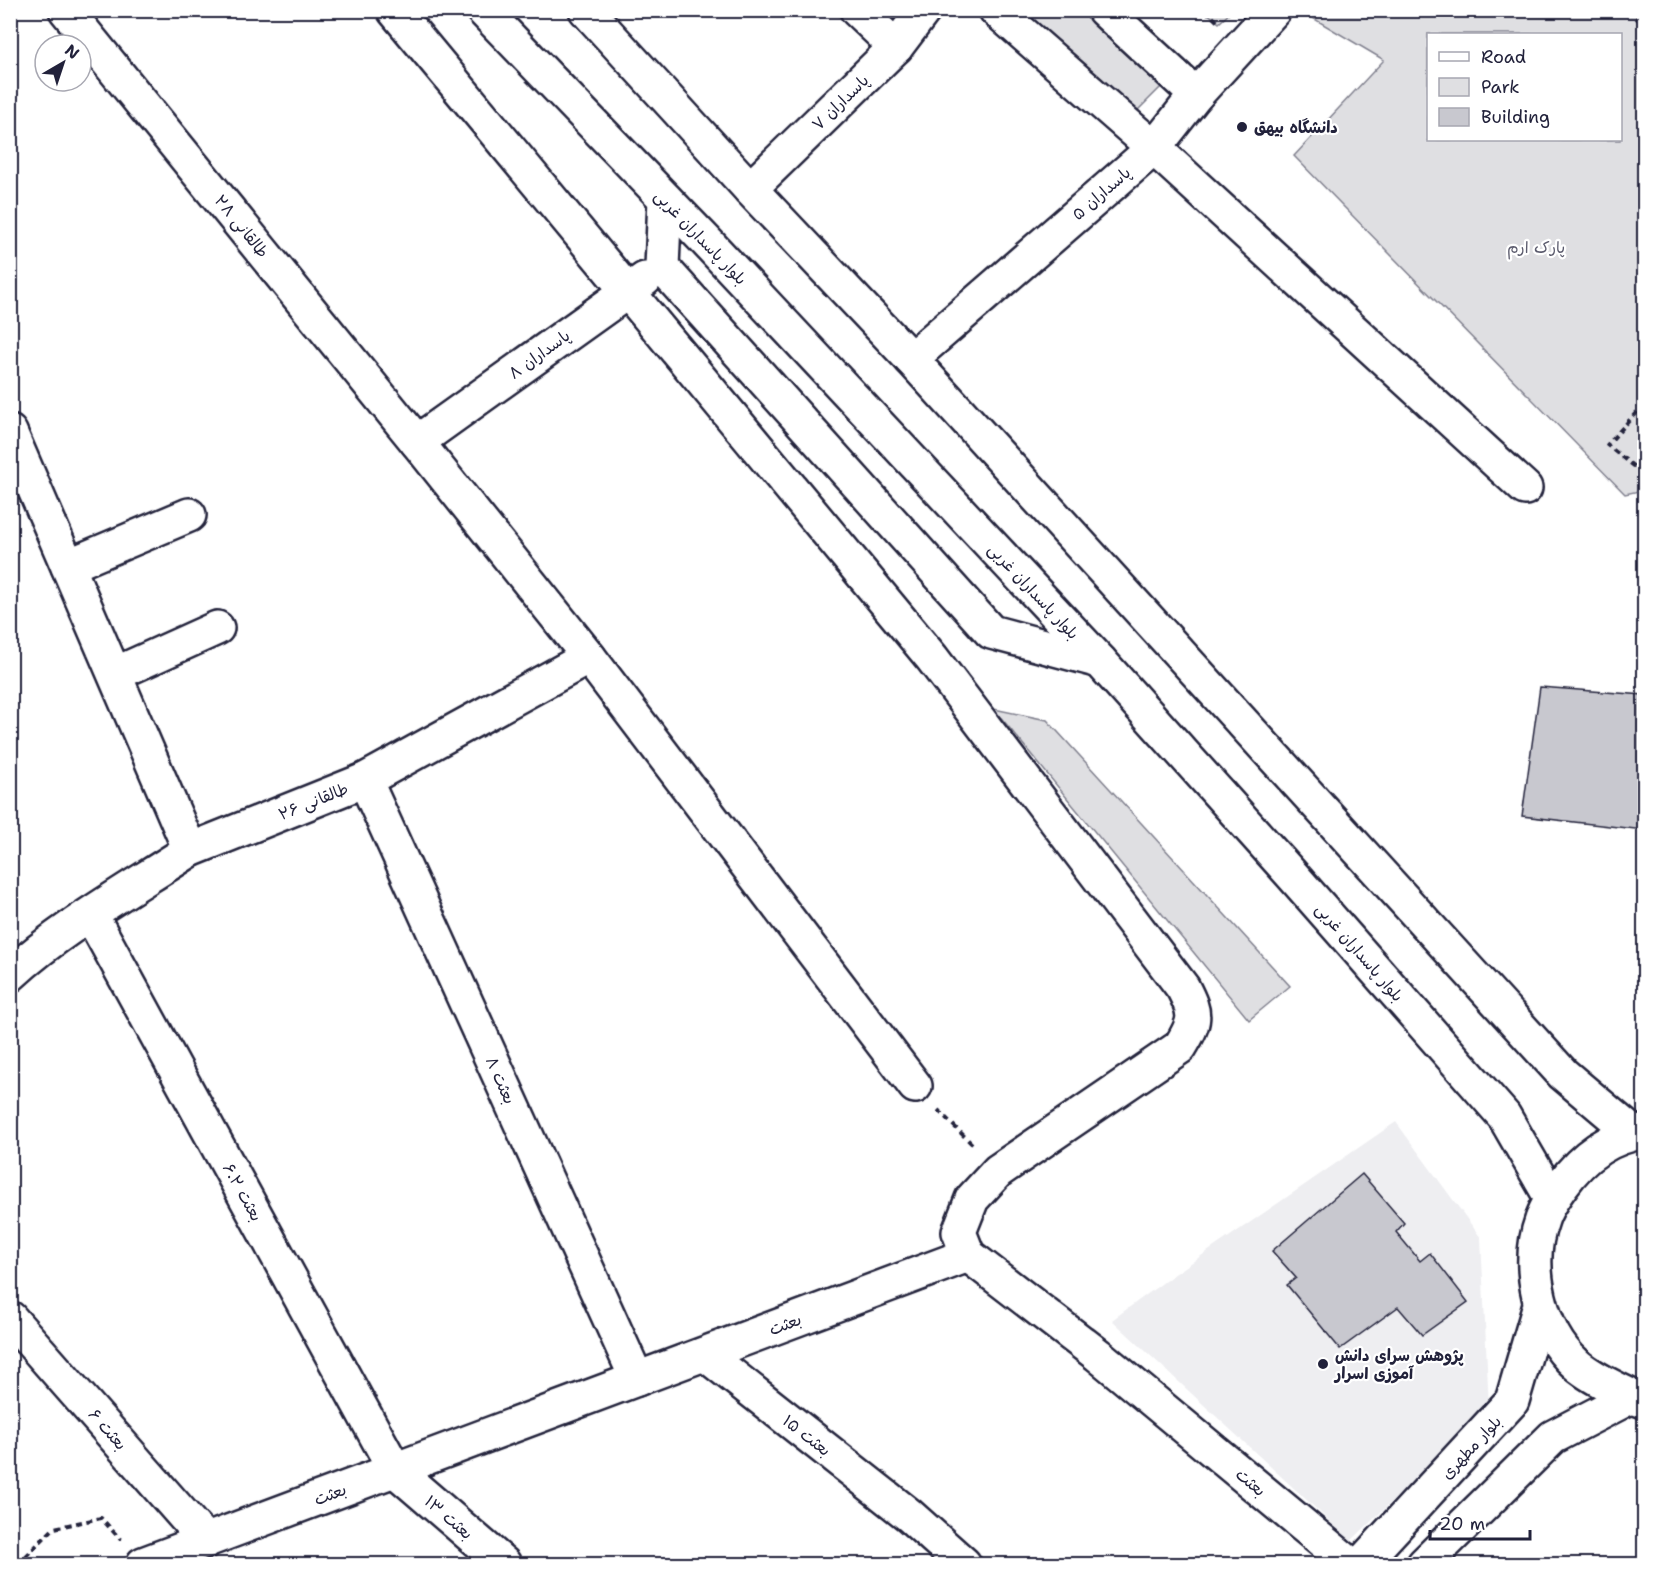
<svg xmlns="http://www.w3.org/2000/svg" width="1655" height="1575" viewBox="0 0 1655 1575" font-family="'Shantell Sans','Playpen Sans Arabic',sans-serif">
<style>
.built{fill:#eeeef1}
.green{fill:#dfdfe2;stroke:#80808e;stroke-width:1.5;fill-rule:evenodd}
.building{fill:#c8c8cf;stroke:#22223b;stroke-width:1.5}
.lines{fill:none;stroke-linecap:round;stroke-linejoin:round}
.minor-casing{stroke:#22223b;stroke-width:38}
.secondary-casing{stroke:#22223b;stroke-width:38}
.primary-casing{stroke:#22223b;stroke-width:38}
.path{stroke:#22223b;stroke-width:4;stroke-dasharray:6 4.5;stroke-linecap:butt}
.minor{stroke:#fff;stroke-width:33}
.secondary{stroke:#fff;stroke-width:33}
.primary{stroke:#fff;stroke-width:33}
.poi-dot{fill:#22223b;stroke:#fff;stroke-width:2}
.labels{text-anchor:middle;stroke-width:4.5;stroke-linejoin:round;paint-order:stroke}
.street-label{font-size:16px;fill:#22223b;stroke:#fff}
.poi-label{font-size:16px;font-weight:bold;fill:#22223b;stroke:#fff;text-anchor:start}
.park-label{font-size:16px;fill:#5b5b6d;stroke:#fff}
</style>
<rect width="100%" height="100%" fill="#fff"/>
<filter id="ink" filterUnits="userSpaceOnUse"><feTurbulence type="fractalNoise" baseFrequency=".0167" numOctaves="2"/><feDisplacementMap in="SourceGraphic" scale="12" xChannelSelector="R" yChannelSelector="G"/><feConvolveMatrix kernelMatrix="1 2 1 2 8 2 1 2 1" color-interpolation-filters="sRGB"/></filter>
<g filter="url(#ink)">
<polygon class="built" points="1396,1122 1481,1238 1489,1408 1351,1541 1112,1320 1172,1276"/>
<g class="green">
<polygon points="1010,11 1092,11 1168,80 1127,121"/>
<polygon points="1205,11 1232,11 1219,23"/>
<path d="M 1301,11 L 1644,11 L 1644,490 L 1625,494 L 1294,156 L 1384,60 ZM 1428,34 L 1620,34 L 1620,140 L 1428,140 Z"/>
<polygon points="994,709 1047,720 1290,986 1249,1020"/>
</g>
<g class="building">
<polygon points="1540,687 1644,695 1644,830 1522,816"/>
<polygon points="1362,1174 1404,1223 1396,1232 1420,1261 1430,1253 1468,1302 1422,1335 1398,1307 1340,1349 1287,1285 1296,1278 1272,1251"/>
</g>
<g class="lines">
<g class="minor-casing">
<g id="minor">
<path d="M 394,10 L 932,658 L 1183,988 C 1197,1015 1196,1021 1180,1047 L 998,1171 L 972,1199 L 959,1232 L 968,1255"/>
<polyline points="857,10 896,47"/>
<polyline points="996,10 1154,148 1525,488"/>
<polyline points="1104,10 1196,95"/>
<polyline points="750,189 896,47 924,10"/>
<polyline points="665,199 662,267 991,632 1100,661"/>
<polyline points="911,359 1154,148 1196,95 1274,10"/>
<polyline points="10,432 190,850 365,780 589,657 417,442 66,10"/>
<polyline points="417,442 645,279"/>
<polyline points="68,566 189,515"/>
<polyline points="589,657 915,1086"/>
<polyline points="115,674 217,628"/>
<polyline points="365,780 637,1379"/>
<polyline points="91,915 395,1470 504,1564"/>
<path d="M 10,975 C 61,928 132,888 190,850"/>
<polyline points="968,1255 1098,1355 1350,1564"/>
<polyline points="10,1318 206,1541"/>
<polyline points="705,1354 909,1515 964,1564"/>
<polyline points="143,1564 968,1255"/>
</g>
</g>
<g class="secondary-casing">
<g id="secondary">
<polyline points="1361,1564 1512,1401 1540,1305"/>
<polyline points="1424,1564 1553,1437 1630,1397"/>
</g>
</g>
<g class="primary-casing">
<g id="primary">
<polyline points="483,10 706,241 1100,661 1293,876 1504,1116 1552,1199"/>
<polyline points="586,10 750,189 911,359 1563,1074 1633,1133"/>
<path d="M 1644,1132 C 1610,1136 1582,1157 1562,1185 C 1554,1196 1546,1207 1542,1220 C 1525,1266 1540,1332 1576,1364 C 1589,1376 1628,1396 1644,1401"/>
</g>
</g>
<g class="path">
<polyline points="1205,10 1218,22"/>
<polyline points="1628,10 1644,25"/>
<polyline points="1644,404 1607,445 1633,466 1644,465"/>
<polyline points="938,1110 975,1147"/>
<polyline points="18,1564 54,1528 101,1518 121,1540"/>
</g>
<use href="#minor" class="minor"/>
<use href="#secondary" class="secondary"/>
<use href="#primary" class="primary"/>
</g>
</g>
<g class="poi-dot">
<circle cx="1242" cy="127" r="6"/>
<circle cx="1323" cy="1364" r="6"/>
</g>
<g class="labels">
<g class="street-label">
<text transform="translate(840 102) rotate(-44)" y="6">پاسداران ۷</text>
<text transform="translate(1101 193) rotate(-41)" y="6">پاسداران ۵</text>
<text transform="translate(242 226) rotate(51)" y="6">طالقانی ۲۸</text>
<text transform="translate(701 237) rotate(46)" y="6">بلوار پاسداران غربی</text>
<text transform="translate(539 354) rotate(-36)" y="6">پاسداران ۸</text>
<text transform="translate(1034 591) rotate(47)" y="6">بلوار پاسداران غربی</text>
<text transform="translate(313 801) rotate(-22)" y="6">طالقانی ۲۶</text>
<text transform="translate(1360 952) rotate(49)" y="6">بلوار پاسداران غربی</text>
<text transform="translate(501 1080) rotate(66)" y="6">بعثت ۸</text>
<text transform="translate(243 1192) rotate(61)" y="6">بعثت ۶.۲</text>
<text transform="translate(785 1324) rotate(-21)" y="6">بعثت</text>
<text transform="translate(108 1429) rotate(49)" y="6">بعثت ۶</text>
<text transform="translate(807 1435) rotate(38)" y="6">بعثت ۱۵</text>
<text transform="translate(1471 1447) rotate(-47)" y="6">بلوار مطهری</text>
<text transform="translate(1251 1482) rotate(40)" y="6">بعثت</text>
<text transform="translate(330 1494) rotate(-21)" y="6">بعثت</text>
<text transform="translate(449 1517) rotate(41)" y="6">بعثت ۱۳</text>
</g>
<g class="poi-label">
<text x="1254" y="133">دانشگاه بیهق</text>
<text x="1335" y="1361">پژوهش سرای دانش<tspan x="1335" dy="18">آموزی اسرار</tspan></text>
</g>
<g class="park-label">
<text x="1536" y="253">پارک ارم</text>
</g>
</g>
<rect width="1655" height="1575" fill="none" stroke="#fff" stroke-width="36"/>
<rect x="18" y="18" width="1619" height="1539" fill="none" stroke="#22223b" stroke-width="2" filter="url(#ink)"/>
<rect x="1427" y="33" width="195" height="108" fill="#ffffff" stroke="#a7a7b1" stroke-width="1.5"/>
<rect x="1439" y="52" width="30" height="9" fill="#ffffff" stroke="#a7a7b1" stroke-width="1.5"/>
<text x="1481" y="63" font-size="18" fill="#22223b">Road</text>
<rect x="1439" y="78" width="30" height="18" fill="#dfdfe2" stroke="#a7a7b1" stroke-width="1.5"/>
<text x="1481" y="93" font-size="18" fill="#22223b">Park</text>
<rect x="1439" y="108" width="30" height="18" fill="#c8c8cf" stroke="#a7a7b1" stroke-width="1.5"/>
<text x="1481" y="123" font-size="18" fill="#22223b">Building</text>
<g transform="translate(63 63) rotate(39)"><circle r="28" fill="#ffffff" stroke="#a7a7b1" stroke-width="1.5"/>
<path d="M0-4.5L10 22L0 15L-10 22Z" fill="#22223b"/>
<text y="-9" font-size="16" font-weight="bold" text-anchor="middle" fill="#22223b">N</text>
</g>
<path d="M1430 1530v9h100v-9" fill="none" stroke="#22223b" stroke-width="3"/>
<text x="1439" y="1530" font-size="18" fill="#22223b" stroke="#ffffff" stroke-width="4.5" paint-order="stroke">20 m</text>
</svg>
